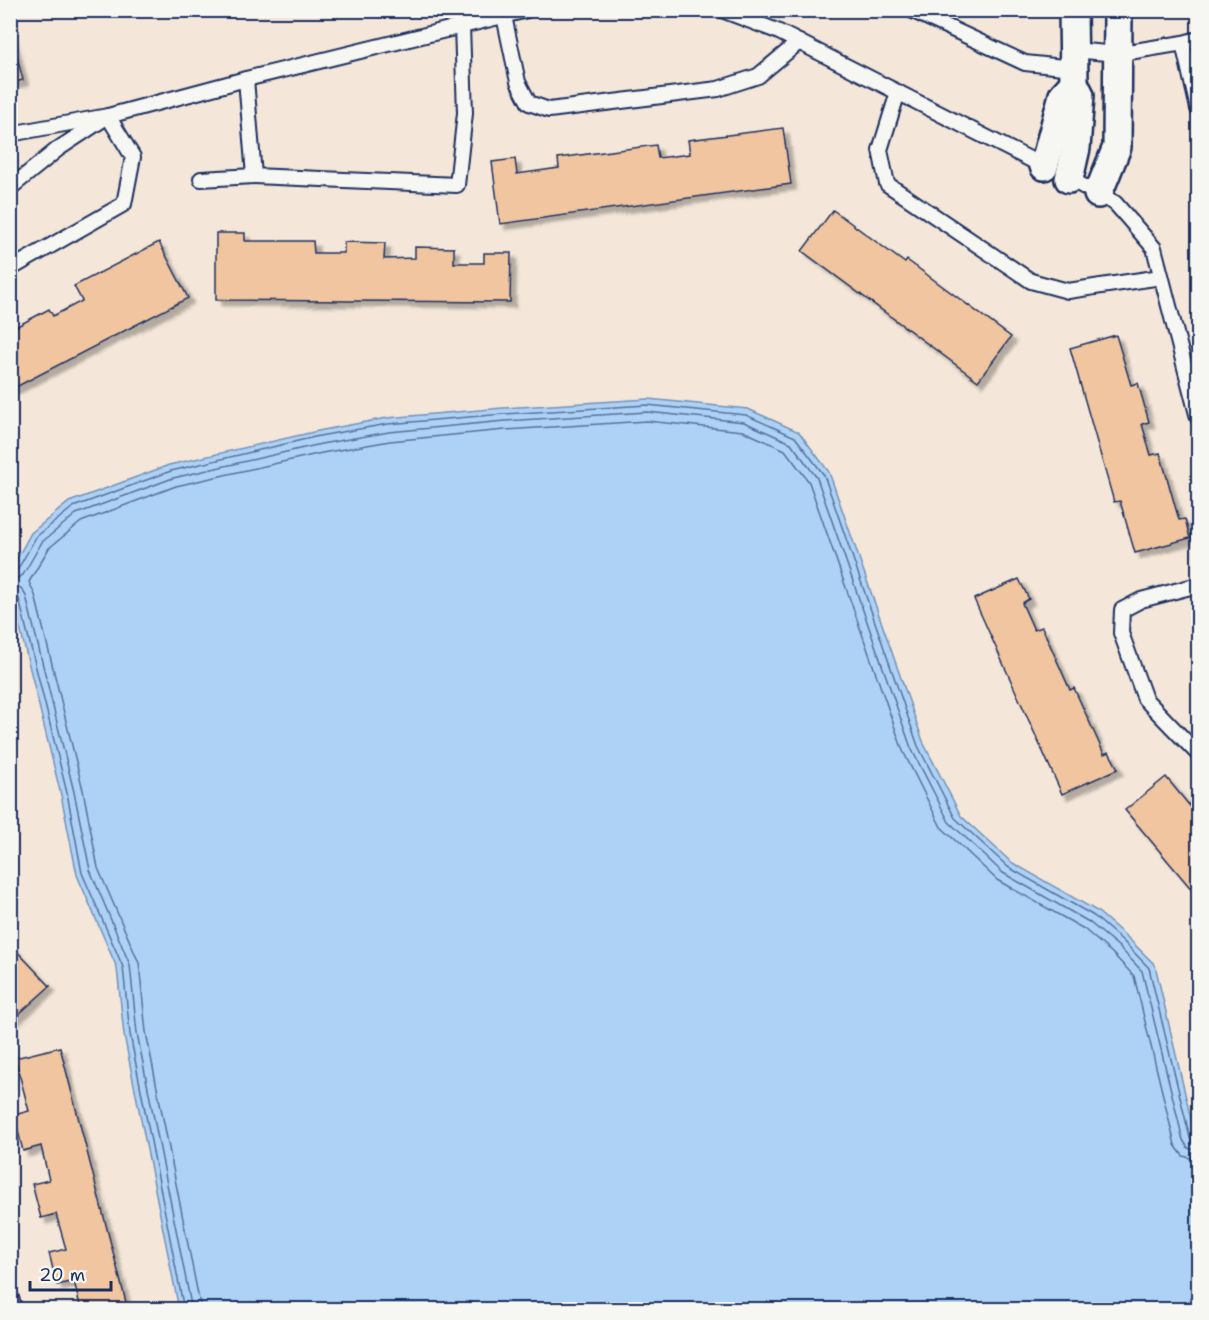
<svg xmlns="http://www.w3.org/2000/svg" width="1209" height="1320" viewBox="0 0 1209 1320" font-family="'Shantell Sans',sans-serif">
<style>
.water{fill:#aed2f6;stroke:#7391b9;stroke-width:1.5}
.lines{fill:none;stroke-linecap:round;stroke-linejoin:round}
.shore{stroke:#56709b;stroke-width:1.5}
.building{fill:#f0c5a0;stroke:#1b2f5e;stroke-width:1.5;filter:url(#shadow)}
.lane-casing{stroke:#1b2f5e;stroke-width:18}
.street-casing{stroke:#1b2f5e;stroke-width:32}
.lane{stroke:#f6f6f2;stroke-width:14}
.street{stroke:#f6f6f2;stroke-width:27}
</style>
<defs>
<filter id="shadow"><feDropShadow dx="5.5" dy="5.5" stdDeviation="1.5" flood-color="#0004"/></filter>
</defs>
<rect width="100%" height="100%" fill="#f4e7d9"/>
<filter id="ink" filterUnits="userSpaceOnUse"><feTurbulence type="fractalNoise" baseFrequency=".0167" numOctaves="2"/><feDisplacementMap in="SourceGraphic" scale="12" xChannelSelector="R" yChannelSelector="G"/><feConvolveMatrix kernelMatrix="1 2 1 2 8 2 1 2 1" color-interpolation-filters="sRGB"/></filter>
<g filter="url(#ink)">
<polygon class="water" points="648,399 748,409 799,432 829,472 924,744 961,816 1011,862 1097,911 1127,937 1155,965 1198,1149 1198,1309 179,1309 124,1035 117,968 77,875 61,795 11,592 13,566 31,533 69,502 169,465 318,431 387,418 503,408"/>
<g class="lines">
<g class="shore">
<polyline points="10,572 18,569 36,537 73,507 171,471 319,436 388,424 504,414 647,405 746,415 795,437 824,475 918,746 955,818 1008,867 1094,916 1123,941 1149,968 1190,1138 1193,1142 1198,1143"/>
<polyline points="10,579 17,578 23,575 42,542 76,514 173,478 321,444 389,432 505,421 647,412 744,422 791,443 817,478 911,748 949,822 1003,873 1089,922 1118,946 1142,971 1183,1140 1188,1148 1198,1151"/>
<polyline points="10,586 21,588 26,596 74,792 90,870 130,965 137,1033 192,1310"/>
<polyline points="10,593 16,594 19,599 67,793 82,873 123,967 130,1034 184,1310"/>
<polyline points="201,1310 146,1032 139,963 98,868 83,790 35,595 29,582 49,548 81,522 176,486 322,453 390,441 505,430 647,421 743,431 785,450 809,482 903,751 941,827 997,880 1084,929 1112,953 1134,976 1175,1145 1183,1156 1198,1160"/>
</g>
</g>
<g class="building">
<polygon points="10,30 23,80 10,83"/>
<polygon points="783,128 791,184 500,224 492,162 515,159 517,174 559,168 558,158 656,145 658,158 690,154 688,140"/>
<polygon points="833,210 905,263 907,260 1011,337 978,381 802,251"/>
<polygon points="216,233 245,233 245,241 313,241 314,253 344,253 344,242 385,243 384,259 415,258 415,247 454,248 454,263 484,263 484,253 511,253 510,302 216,300"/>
<polygon points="159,242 188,298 10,390 10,330 49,309 53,316 82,301 74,286"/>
<polygon points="1116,335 1131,385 1138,383 1149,422 1142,424 1151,455 1160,453 1179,520 1185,519 1190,538 1135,553 1120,501 1114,502 1070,348"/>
<polygon points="1019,579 1029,599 1022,603 1034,630 1042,627 1070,690 1074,688 1104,754 1109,752 1118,769 1062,794 974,599"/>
<polygon points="1166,777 1198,816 1198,897 1125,810"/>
<polygon points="10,944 50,986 10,1022"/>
<polygon points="60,1047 128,1310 81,1310 74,1281 57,1285 49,1253 66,1249 56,1214 41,1218 32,1184 49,1180 41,1146 23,1151 14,1115 29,1111 15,1058"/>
</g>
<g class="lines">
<g class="lane-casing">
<g id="lane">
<polyline points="722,10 777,31 1047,168"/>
<polyline points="911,10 1025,63 1073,68"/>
<polyline points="504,16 518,82 529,103 549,110 718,89 758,76 799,42"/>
<polyline points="1183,43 1198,39"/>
<polyline points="1074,50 1117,54 1183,43 1198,109"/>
<polyline points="246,79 254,176 457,185 465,113 462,26"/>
<polyline points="898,92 880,150 887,184 1031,281 1068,291 1161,277"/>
<polyline points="10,134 108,116 133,157 124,204 10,269"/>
<polyline points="1064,176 1115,203 1154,248 1198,418"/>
<polyline points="201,179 254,176"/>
<polyline points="10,188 58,149 108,116 246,79 527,10"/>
<polyline points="1198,585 1141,600 1122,610 1121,633 1145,699 1198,754"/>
<polyline points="10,1295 15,1310"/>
</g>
</g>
<g class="street-casing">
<g id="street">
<polyline points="1044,166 1063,95 1074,83"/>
<polyline points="1069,179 1076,148 1080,95 1074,83 1073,10"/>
<polyline points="1098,194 1117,147 1118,10"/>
</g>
</g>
<use href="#lane" class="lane"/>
<use href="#street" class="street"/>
</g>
</g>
<rect width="1209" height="1320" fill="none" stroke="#f6f6f2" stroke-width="36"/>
<rect x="18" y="18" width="1173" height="1284" fill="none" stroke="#1b2f5e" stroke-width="2" filter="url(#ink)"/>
<path d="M30 1281v9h81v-9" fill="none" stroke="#1b2f5e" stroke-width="3"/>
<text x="39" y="1281" font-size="18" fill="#1b2f5e" stroke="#f6f6f2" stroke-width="4.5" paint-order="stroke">20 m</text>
</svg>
